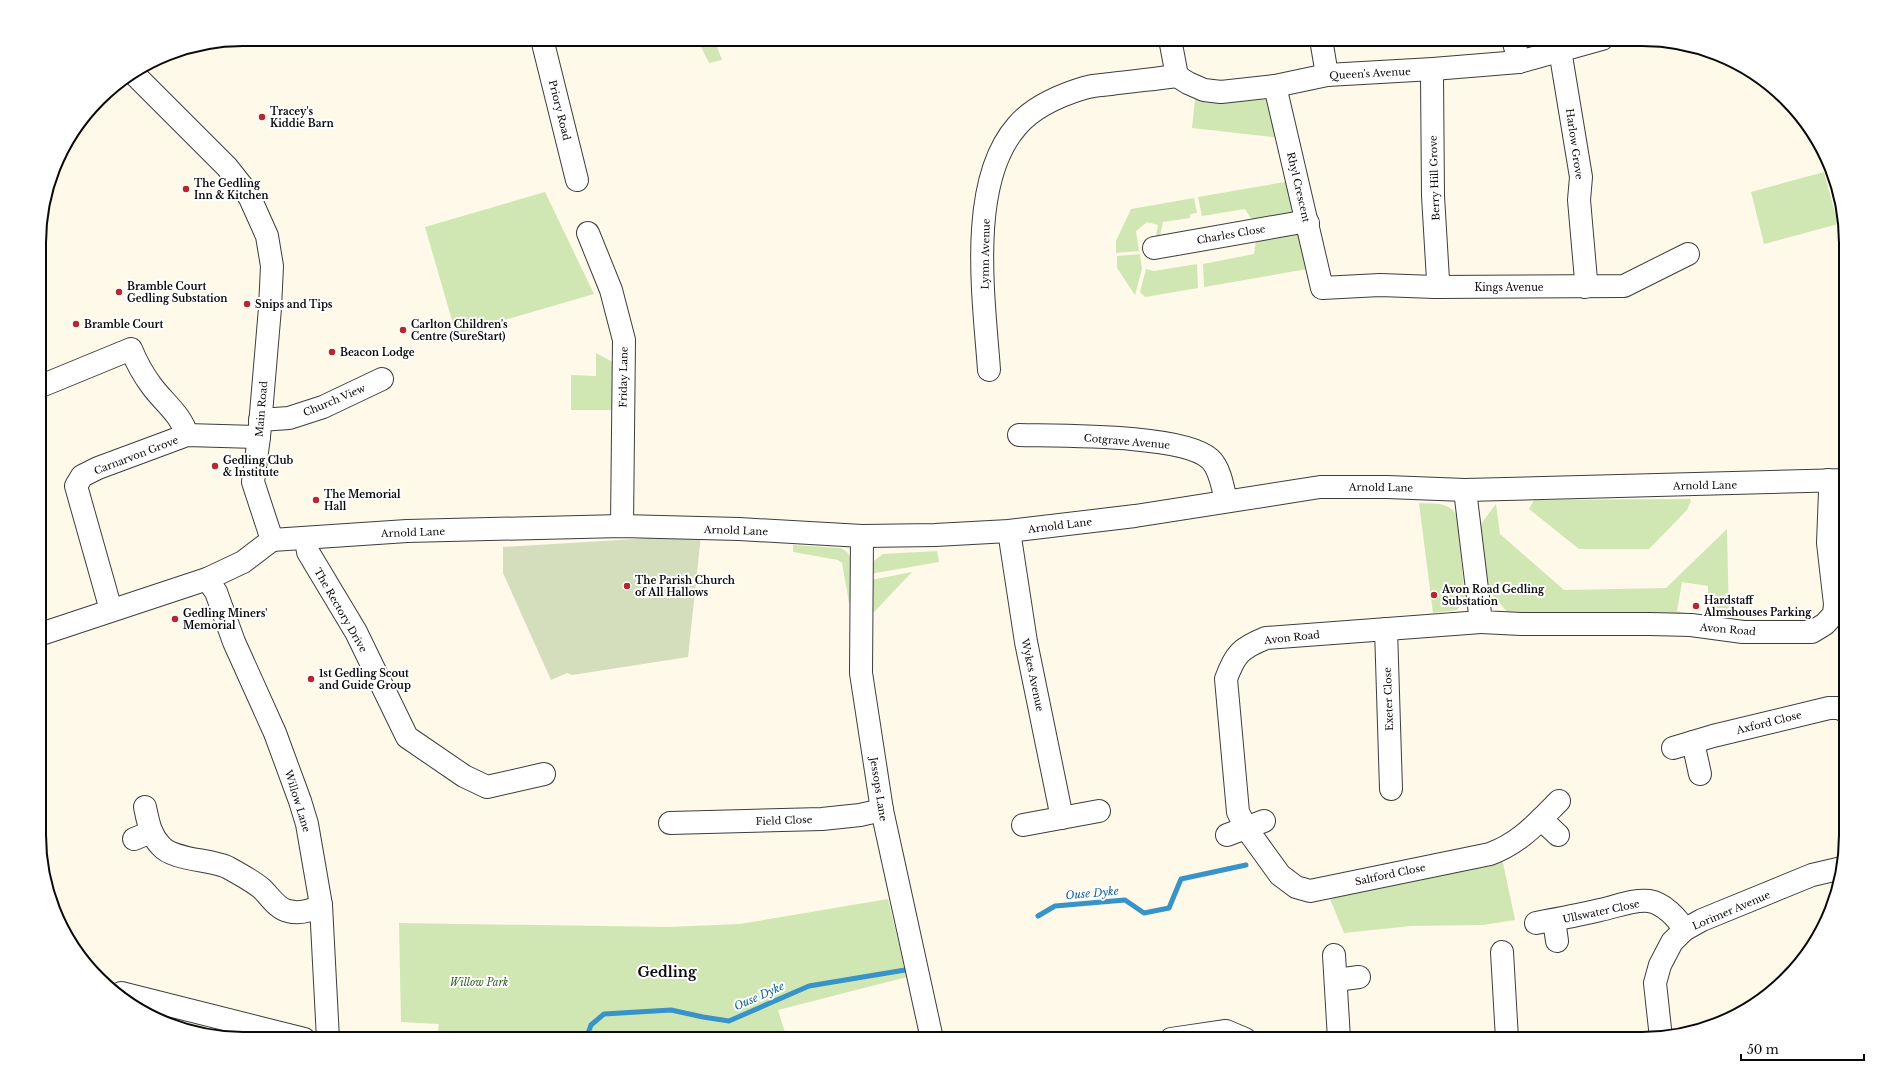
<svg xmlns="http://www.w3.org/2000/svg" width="1885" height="1078" viewBox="0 0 1885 1078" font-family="'Libre Baskerville',serif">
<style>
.green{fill:#d0e7b4}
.cemetery{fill:#d4debc}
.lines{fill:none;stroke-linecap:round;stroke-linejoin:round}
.stream{stroke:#3893c8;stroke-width:5}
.minor-casing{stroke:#3d3d3d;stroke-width:24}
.minor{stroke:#fff;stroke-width:22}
.poi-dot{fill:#b52833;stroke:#fff;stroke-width:1.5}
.labels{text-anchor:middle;stroke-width:4;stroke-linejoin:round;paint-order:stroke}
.street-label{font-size:10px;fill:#0a0a0a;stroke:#fff}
.poi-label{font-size:10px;font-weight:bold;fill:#0a0a0a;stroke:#fff;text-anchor:start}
.park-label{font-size:10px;font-style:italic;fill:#2d5f1e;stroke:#fff}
.water-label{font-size:11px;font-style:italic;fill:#196497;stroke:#fff}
.district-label{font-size:14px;font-weight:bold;fill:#0a0a0a;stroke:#fff}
.rim{fill:none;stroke:#0a0a0a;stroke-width:2}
</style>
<rect width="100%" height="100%" fill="#fef9e8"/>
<g class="green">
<polygon points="697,39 714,39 722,60 709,63"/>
<polygon points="1195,99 1234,102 1268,99 1280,138 1192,128"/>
<polygon points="1824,172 1838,224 1764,244 1751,192"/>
<polygon points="1290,181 1294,213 1254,223 1245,209 1202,216 1198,197"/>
<polygon points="545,192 594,294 456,334 425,227"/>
<polygon points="1194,198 1197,213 1190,214 1190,218 1163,222 1160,236 1156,236 1158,225 1147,222 1136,231 1139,251 1116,253 1116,241 1131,209"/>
<polygon points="1293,234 1302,236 1313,268 1204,287 1203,264 1254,254 1256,240"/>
<polygon points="1140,254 1142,269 1135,295 1117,268 1117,256"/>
<polygon points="1197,264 1198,288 1145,297 1140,292 1146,269 1154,271"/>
<polygon points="596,353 611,361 617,361 616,410 571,410 571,375 596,376"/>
<polygon points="1690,499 1691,501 1687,510 1649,549 1579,549 1529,509 1534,500"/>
<path d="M 1419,503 C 1434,504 1451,501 1457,517 L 1465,599 L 1457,610 L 1433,613 Z"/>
<polygon points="1496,504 1500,534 1564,590 1666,588 1727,529 1729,622 1712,622 1714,601 1708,600 1708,586 1682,582 1677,611 1691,614 1510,615 1490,592 1480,528 1481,524"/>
<polygon points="793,545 841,548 847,552 851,558 853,603 849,603 842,563 838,560 793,552"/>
<polygon points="937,551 939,562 870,574 874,561 883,554"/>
<polygon points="912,572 873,613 871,580"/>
<polygon points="1502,858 1515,920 1483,925 1411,926 1344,933 1330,899"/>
<polygon points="888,899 907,977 778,1010 787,1039 437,1039 439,1024 401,1022 399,923 668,927 740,924"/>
</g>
<polygon class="cemetery" points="701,535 688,657 572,675 567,673 551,680 503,573 503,547"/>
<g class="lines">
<g class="stream">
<polyline points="1038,916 1055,906 1125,900 1144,913 1169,908 1181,879 1246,865"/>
<polyline points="586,1039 591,1025 604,1014 671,1010 703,1017 729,1021 809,986 905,970"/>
</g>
<g class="minor-casing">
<g id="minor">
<polyline points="542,39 577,180"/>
<polyline points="1170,39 1177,76 1188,83 1204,90 1221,92 1275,86 1327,75 1433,69 1519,62 1602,39"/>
<polyline points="1321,39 1327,75"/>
<polyline points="1513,39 1519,62"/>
<polyline points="1560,50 1581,177 1579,200 1586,280 1585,287"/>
<polyline points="1433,69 1432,76 1433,196 1438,280 1435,287"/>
<polyline points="134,74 227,167 242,186 250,198 267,236 272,266 270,308 259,437 253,482 272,540"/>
<polyline points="1275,86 1322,288 1380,285 1435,287 1624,286 1688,254"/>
<polyline points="588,233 611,290 624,340 622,526"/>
<polyline points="1154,248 1302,222 1308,223"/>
<path d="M 989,370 C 984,299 967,183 1017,126 C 1033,107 1061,95 1084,88 C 1093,85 1103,85 1111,84 C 1133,81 1156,79 1177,76"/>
<path d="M 41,386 L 131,349 C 136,361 142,373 151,385 C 163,402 181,414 187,435"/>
<polyline points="260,420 289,418 323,407 382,379"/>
<path d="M 1019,435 C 1058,436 1184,434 1210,459 C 1220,468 1223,488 1226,501"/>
<polyline points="1465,490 1481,622 1521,624 1650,624 1691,625 1743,632 1812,632 1825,624 1834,614 1835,604 1828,543 1830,492 1828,480"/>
<polyline points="1009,531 1026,642 1062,818"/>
<polyline points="862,536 861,673 882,810 932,1039"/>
<polyline points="306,539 308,552 356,632 407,737 464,776 487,787 544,774"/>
<polyline points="272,540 407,531 622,526 739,529 862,536 935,535 1009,531 1135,516 1320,487 1387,487 1465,490 1846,480"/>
<polyline points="207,579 216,592 234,642 275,733 300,801 307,824 321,905 328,1039"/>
<polyline points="111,610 76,486 82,476 98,468 187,435 259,437"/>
<path d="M 1481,622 L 1266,638 C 1241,648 1235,654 1226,679 L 1238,812 L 1246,828 L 1280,875 L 1296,887 L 1310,891 L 1490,854 C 1520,843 1537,823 1559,801"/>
<polyline points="1386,629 1391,789"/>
<polyline points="41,634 207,579 243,562 272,540"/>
<polyline points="1693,742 1700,774"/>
<polyline points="1673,748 1713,736 1829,708 1838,708 1846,711"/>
<path d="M 145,807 C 148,821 150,835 161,846 C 173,860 208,859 227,867 C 238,873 251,880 261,888 C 269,895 277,909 288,911 C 300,914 311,911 321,905"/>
<polyline points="1541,819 1558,835"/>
<polyline points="670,823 822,819 860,815 882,810"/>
<polyline points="1023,825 1099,811"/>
<polyline points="1227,835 1264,821"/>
<polyline points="134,839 151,832"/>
<polyline points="1554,920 1557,941"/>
<path d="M 1536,923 C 1558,919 1579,915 1600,910 C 1615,907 1634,899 1649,901 C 1663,903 1678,918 1684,930"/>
<polyline points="1502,952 1507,1039"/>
<polyline points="1334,955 1339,1039"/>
<polyline points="1336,980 1359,977"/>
<polyline points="121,993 304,1039"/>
<polyline points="1661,1038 1655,983 1660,965 1672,942 1684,930 1702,920 1812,875 1842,868"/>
<polyline points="1171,1039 1226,1031 1245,1039"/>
</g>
</g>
<use href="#minor" class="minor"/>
</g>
<g class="poi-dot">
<circle cx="262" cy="117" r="4"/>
<circle cx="186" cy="189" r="4"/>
<circle cx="119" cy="292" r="4"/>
<circle cx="247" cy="304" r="4"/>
<circle cx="76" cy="324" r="4"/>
<circle cx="403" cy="330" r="4"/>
<circle cx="332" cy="352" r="4"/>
<circle cx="215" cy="466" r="4"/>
<circle cx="316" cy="500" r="4"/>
<circle cx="627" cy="586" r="4"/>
<circle cx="1434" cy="595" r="4"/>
<circle cx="1696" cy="606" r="4"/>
<circle cx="175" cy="619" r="4"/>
<circle cx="311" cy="679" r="4"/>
</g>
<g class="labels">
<g class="street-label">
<text transform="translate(1370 73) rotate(-3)" y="4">Queen's Avenue</text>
<text transform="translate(560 110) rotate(76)" y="4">Priory Road</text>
<text transform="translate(1575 144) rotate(82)" y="4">Harlow Grove</text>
<text transform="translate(1434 178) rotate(-92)" y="4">Berry Hill Grove</text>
<text transform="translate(1299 187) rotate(77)" y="4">Rhyl Crescent</text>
<text transform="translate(1231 234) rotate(-10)" y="4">Charles Close</text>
<text transform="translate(985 254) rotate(-89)" y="4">Lymn Avenue</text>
<text x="1509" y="291">Kings Avenue</text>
<text transform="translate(623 377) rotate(-89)" y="4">Friday Lane</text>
<text transform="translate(334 400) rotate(-23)" y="4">Church View</text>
<text transform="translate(261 409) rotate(-85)" y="4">Main Road</text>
<text transform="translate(1127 441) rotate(5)" y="4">Cotgrave Avenue</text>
<text transform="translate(136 455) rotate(-21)" y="4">Carnarvon Grove</text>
<text transform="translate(1705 485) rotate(-1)" y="4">Arnold Lane</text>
<text transform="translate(1381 487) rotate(1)" y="4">Arnold Lane</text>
<text transform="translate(1060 525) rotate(-7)" y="4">Arnold Lane</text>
<text transform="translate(736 530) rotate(2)" y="4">Arnold Lane</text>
<text transform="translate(413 532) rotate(-2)" y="4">Arnold Lane</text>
<text transform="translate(341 610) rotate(60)" y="4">The Rectory Drive</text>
<text transform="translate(1728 629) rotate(5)" y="4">Avon Road</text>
<text transform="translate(1292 637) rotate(-6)" y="4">Avon Road</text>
<text transform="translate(1033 675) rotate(78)" y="4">Wykes Avenue</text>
<text transform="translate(1388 699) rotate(-92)" y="4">Exeter Close</text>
<text transform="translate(1769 722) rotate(-14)" y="4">Axford Close</text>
<text transform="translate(879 789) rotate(81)" y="4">Jessops Lane</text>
<text transform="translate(298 801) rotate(73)" y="4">Willow Lane</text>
<text transform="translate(784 820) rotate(-2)" y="4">Field Close</text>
<text transform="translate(1390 874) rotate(-12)" y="4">Saltford Close</text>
<text transform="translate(1731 910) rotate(-23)" y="4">Lorimer Avenue</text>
<text transform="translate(1601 911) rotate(-12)" y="4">Ullswater Close</text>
</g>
<g class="poi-label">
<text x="270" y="115">Tracey's<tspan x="270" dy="12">Kiddie Barn</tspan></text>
<text x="194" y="187">The Gedling<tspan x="194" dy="12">Inn &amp; Kitchen</tspan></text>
<text x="127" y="290">Bramble Court<tspan x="127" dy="12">Gedling Substation</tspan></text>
<text x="255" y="308">Snips and Tips</text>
<text x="84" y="328">Bramble Court</text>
<text x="411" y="328">Carlton Children's<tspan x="411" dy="12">Centre (SureStart)</tspan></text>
<text x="340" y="356">Beacon Lodge</text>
<text x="223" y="464">Gedling Club<tspan x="223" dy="12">&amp; Institute</tspan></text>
<text x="324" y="498">The Memorial<tspan x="324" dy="12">Hall</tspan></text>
<text x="635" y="584">The Parish Church<tspan x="635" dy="12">of All Hallows</tspan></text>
<text x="1442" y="593">Avon Road Gedling<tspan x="1442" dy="12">Substation</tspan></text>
<text x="1704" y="604">Hardstaff<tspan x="1704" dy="12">Almshouses Parking</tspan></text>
<text x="183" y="617">Gedling Miners'<tspan x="183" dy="12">Memorial</tspan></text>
<text x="319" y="677">1st Gedling Scout<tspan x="319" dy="12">and Guide Group</tspan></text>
</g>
<g class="park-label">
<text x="479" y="986">Willow Park</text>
</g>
<g class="water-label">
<text transform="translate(1092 893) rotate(-5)" y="4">Ouse Dyke</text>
<text transform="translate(759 996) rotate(-24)" y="4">Ouse Dyke</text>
</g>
<g class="district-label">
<text x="667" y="977">Gedling</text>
</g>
</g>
<path d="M0 0H1885V1078H0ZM243 46H1642A197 197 0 0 1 1839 243V835A197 197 0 0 1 1642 1032H243A197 197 0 0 1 46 835V243A197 197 0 0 1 243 46Z" fill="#fff" fill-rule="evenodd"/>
<path class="rim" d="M243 46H1642A197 197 0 0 1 1839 243V835A197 197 0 0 1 1642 1032H243A197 197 0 0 1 46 835V243A197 197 0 0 1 243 46Z"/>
<path d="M1741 1054v6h123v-6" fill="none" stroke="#0a0a0a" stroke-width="2"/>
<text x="1747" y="1054" font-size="12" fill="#0a0a0a" stroke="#ffffff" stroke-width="3" paint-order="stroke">50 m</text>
</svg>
